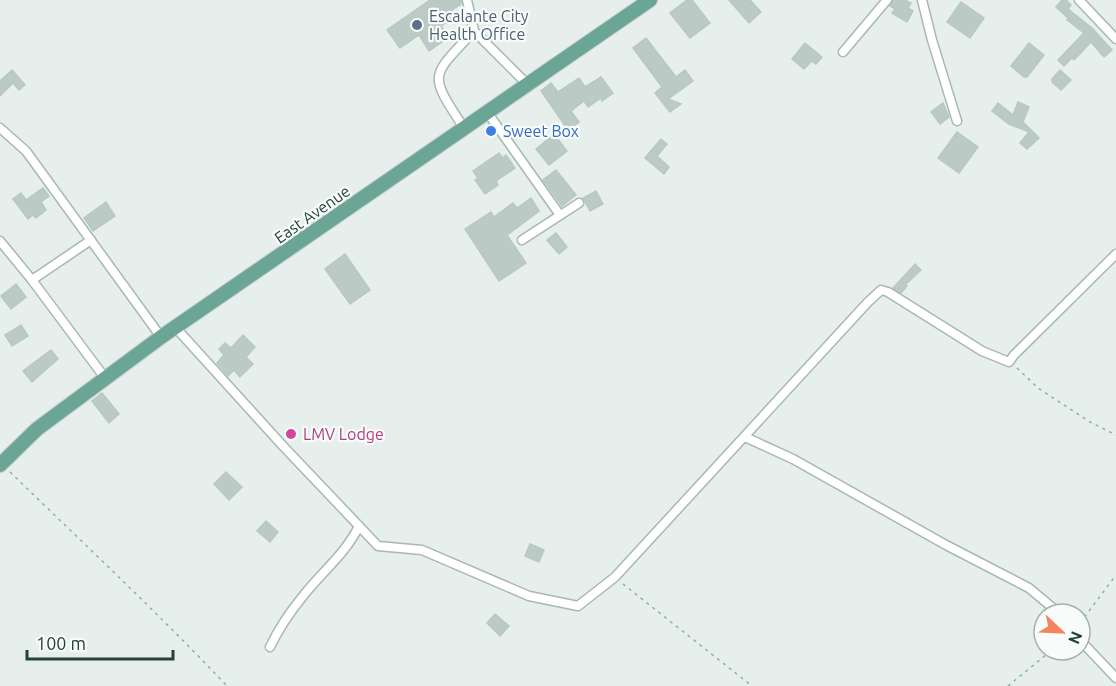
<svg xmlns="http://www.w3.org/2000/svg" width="1116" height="686" viewBox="0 0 1116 686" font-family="Ubuntu,sans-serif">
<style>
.building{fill:#bbcac4;stroke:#b8c9c2;stroke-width:1.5}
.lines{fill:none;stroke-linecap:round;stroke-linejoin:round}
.minor-casing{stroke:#a8b8b2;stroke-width:11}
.primary-casing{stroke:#c2cac8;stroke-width:16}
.path{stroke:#86b3a5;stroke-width:1.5;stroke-dasharray:3 4.5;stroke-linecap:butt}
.minor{stroke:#fff;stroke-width:8}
.primary{stroke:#6aa596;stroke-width:14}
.service-dot{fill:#5c6f8a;stroke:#f7fbf9;stroke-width:2}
.shop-dot{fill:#3f7fe0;stroke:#f7fbf9;stroke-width:2}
.hotel-dot{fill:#d1479c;stroke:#f7fbf9;stroke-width:2}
.labels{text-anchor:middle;stroke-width:4.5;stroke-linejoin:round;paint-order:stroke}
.service-label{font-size:16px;fill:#4e5e75;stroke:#f7fbf9;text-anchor:start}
.shop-label{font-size:16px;fill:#366cbe;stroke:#f7fbf9;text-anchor:start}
.street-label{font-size:16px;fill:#24423a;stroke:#f7fbf9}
.hotel-label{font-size:16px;fill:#b23c85;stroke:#f7fbf9;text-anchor:start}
</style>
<rect width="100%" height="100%" fill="#e6efeb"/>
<g class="building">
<polygon points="430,0 461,0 461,4 452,10 456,16 441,26 449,37 429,51 419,35 400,48 387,30"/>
<polygon points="687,0 692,0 710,23 690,38 670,13"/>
<polygon points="729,0 750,0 761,12 749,23"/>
<polygon points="893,0 905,0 911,3 908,8 913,11 907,22 892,13 895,9 890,6"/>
<polygon points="1062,0 1066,0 1071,5 1068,9 1092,28 1112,50 1104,57 1091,42 1074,60 1072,58 1064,66 1058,60 1084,33 1067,20 1069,19 1056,7"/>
<polygon points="961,2 984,18 970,38 947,22"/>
<polygon points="646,38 676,77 685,70 693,81 668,99 681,104 670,112 655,93 662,87 633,48"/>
<polygon points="805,43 822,57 816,64 812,61 804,69 792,59"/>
<polygon points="1029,43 1044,55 1027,77 1024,77 1011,66"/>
<polygon points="12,70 25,85 19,90 13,83 0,96 0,81"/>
<polygon points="1060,70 1071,80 1061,90 1052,82 1052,79"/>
<polygon points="601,77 613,93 602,101 601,98 588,107 584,101 571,111 579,122 568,130 541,91 551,83 558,92 579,78 585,87"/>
<polygon points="1018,102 1029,107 1023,122 1039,138 1027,149 1020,143 1029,132 1009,124 992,111 998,103 1013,115"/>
<polygon points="943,103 949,117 940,124 931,112"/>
<polygon points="957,132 978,147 959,173 938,158"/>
<polygon points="554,134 567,151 549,165 536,149"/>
<polygon points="661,139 667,144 657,156 669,167 664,174 645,158"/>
<polygon points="499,153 502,158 506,155 515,168 496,181 498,185 485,194 475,180 478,178 473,171"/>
<polygon points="556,170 576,195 562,206 543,180"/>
<polygon points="43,188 49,196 41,202 46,210 36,218 33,215 28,219 13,199 21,193 26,200"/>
<polygon points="596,191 603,204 590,211 583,198"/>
<polygon points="531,198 539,211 507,235 526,263 499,281 465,229 491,212 494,217 513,203 517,208"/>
<polygon points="106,202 115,216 93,231 84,218"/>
<polygon points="556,233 567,247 559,254 547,240"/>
<polygon points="345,254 370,290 350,304 325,269"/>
<polygon points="915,264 921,270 905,285 907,286 901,293 893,288"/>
<polygon points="16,284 26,297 11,309 1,296"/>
<polygon points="21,325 28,336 12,346 5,335"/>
<polygon points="243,335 255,347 246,357 253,364 240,377 234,370 228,376 217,363 224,355 219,349 225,343 231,348"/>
<polygon points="51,350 58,359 32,382 23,371"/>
<polygon points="102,393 119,414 109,423 92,401"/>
<polygon points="226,472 242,487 229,500 214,484"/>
<polygon points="266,521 278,532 270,542 257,531"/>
<polygon points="530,544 544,550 539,562 525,556"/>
<polygon points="495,614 509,626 500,636 487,623"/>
</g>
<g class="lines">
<g class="minor-casing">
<g id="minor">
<polyline points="467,0 474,31 527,84"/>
<polyline points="922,0 932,40 957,121"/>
<polyline points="1079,0 1116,39"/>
<polyline points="843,52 887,0"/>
<polyline points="487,112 560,215"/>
<polyline points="0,128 26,151 161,337"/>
<path d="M 464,128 C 428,73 430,78 474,31"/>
<polyline points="522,240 579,203"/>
<polyline points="0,241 32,280 105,378"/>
<polyline points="32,280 91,240"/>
<polyline points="176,328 283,446 378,546 422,550 529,596 578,606 615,577 868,302 881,290 888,292 982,351 1009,362 1014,355 1116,254"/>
<polyline points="745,437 793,459 946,545 1029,588 1060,614"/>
<polyline points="1080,640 1116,678"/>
<path d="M 270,647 C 279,628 290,612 303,596 C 322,572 346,553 359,526"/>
</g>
</g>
<g class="primary-casing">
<polyline id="primary" points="0,465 37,429 161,337 650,0"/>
</g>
<g class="path">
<polyline points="1017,368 1038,388 1090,422 1116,435"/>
<path d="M 10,472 C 83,543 157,612 227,686"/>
<polyline points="623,584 752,686"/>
<polyline points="1080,623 1116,575"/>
<polyline points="1008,686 1052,650"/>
</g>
<use href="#minor" class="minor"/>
<use href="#primary" class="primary"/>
</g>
<circle class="service-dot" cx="417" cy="25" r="6"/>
<circle class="shop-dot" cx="491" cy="131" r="6"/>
<circle class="hotel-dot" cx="291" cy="434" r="6"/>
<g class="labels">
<g class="service-label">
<text x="429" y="22">Escalante City<tspan x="429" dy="18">Health Office</tspan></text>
</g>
<g class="shop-label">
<text x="503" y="137">Sweet Box</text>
</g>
<g class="street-label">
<text transform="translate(312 214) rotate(-35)" y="6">East Avenue</text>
</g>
<g class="hotel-label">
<text x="303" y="440">LMV Lodge</text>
</g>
</g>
<g transform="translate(1062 632) rotate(113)"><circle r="28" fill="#f7fbf9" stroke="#a3b1ad" stroke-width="1.5"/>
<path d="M0-4.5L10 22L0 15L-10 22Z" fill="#f4845f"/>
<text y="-9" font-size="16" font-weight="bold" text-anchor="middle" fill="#24423a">N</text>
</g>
<path d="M27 650v9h146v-9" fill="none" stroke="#24423a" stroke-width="3"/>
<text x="36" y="650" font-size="18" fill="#24423a" stroke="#f7fbf9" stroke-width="4.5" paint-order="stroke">100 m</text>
</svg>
